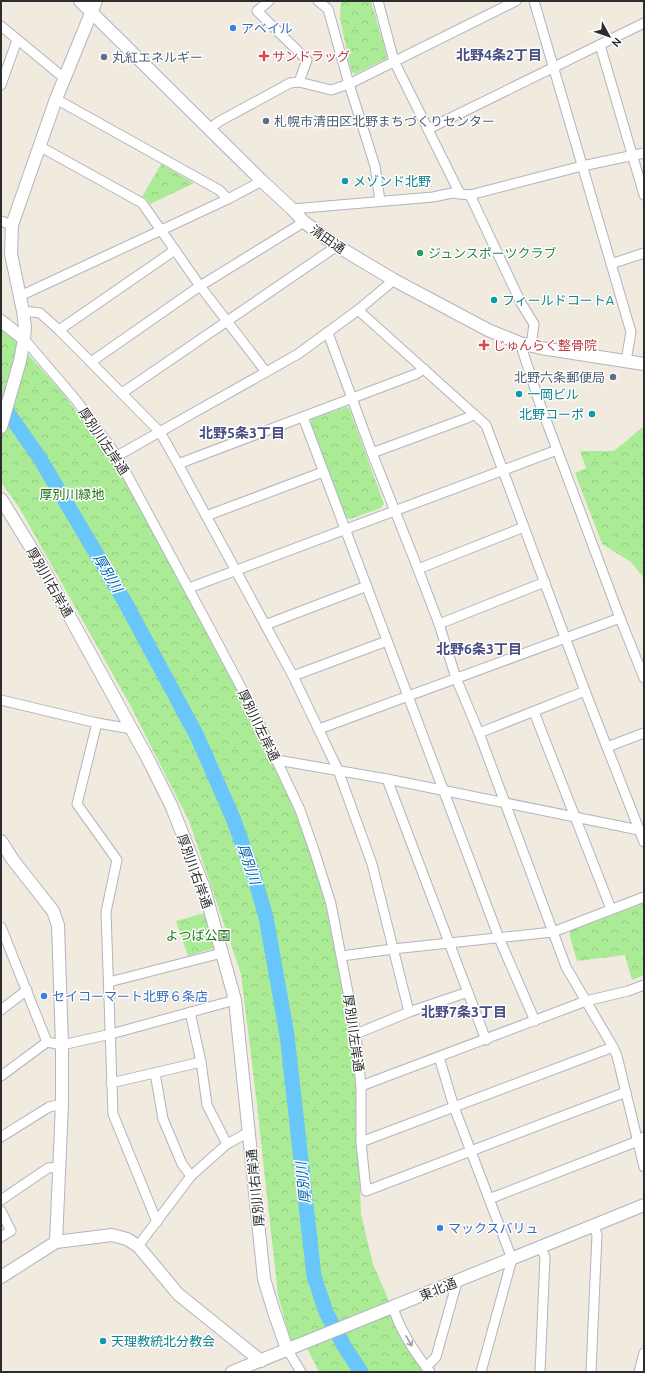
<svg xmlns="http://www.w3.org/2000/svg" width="645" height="1373" viewBox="0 0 645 1373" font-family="Ubuntu,'Noto Sans JP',sans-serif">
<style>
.forest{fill:url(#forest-crowns)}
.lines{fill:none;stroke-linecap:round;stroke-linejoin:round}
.river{stroke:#69c6fb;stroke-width:15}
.minor-casing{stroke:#b3b3c2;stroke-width:11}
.tertiary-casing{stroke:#b3b3c2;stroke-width:14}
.minor{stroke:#fff;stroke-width:9}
.tertiary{stroke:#fff;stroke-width:12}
.oneway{stroke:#a0a0a0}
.shop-dot{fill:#3f7fe0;stroke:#fff;stroke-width:1.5}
.health-dot{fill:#e0444e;stroke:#fff;stroke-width:1.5}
.service-dot{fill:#5c6f8a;stroke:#fff;stroke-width:1.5}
.culture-dot{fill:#0f9aa8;stroke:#fff;stroke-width:1.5}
.leisure-dot{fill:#2e9e5b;stroke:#fff;stroke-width:1.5}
.labels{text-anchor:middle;stroke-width:3;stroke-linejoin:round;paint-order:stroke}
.shop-label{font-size:13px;fill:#366cbe;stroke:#fff;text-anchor:start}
.health-label{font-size:13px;fill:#be3a42;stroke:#fff;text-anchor:start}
.service-label{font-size:13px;fill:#4e5e75;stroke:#fff;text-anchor:start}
.culture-label{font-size:13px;fill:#0d838f;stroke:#fff;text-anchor:start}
.street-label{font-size:13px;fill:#2d2d2d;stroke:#fff}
.leisure-label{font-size:13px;fill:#27864d;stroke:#fff;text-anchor:start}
.park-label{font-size:13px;fill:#1e7414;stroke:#fff}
.neighbourhood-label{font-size:14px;font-weight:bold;fill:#484d83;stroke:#fff}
.water-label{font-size:14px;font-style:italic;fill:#0062ae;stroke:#fff}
</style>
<defs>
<pattern id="forest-crowns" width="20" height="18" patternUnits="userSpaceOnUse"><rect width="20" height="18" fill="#abeb96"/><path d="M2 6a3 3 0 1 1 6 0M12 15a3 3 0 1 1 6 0" fill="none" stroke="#93ca82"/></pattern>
</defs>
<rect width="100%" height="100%" fill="#f0eadf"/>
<g class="forest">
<polygon points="341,1 371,1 387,56 386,59 355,74 351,71 340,18"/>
<polygon points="161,164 194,183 150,204 147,199 142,197"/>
<polygon points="1,329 18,343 61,391 116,464 215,649 265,745 291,798 319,877 353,1029 358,1095 359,1165 361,1214 373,1264 386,1294 401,1336 424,1372 319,1372 308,1350 290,1340 278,1295 256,1096 241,974 189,821 129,703 20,509 1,482"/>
<polygon points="346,407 349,408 384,504 381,508 350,519 346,518 310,423 312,419"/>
<polygon points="644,426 644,578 631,562 602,544 575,473 586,468 580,451 614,451"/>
<polygon points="644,903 644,975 632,980 625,955 577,961 570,937 570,931"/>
<polygon points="208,912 218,947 188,956 176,921"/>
</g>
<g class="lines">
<polyline class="river" points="1,403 39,457 125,602 197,736 233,818 254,876 266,917 287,1035 314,1276 326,1312 344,1346 361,1372"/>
<g class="minor-casing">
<g id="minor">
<polyline points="269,1 257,11 307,60 299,82"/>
<polyline points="318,1 328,9 349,84 375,166 380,201"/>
<polyline points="378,1 394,61 460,194"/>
<polyline points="534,1 631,332 626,361"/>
<polyline points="1,26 64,78"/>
<polyline points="600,45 644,195"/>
<polyline points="1,85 17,40"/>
<polyline points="56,99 219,190 228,199"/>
<polyline points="209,129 220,121 290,83 299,82 331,90 349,84 516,1"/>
<polyline points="428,129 644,23"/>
<polyline points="39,146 142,203 200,286 266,372"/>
<polyline points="470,195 521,303 534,324 531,346"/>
<polyline points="292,209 433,197 452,193 470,195 582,166 644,153"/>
<polyline points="1,221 12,225"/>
<polyline points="611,264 644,253"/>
<polyline points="20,296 228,199 262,181"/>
<polyline points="358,310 486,425 585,691 644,842"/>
<polyline points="23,311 40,313 59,330 160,432 178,464 293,676 338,770 372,864 409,1012"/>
<polyline points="59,330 175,250"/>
<polyline points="328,333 372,453 418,569 439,624 456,678 479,733 566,967 613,1047 617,1056 644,1167"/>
<polyline points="24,339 76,400 117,456 207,623 253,710 300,810 314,850 331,904 356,1034 361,1086 361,1142 366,1191 626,1092"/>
<polyline points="520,343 540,404 620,618 644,678"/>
<polyline points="91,362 200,286 304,222"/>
<polyline points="122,393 337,246"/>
<polyline points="303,417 499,938 535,1021"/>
<polyline points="372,453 467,418 474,414"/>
<polyline points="117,456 298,354 358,310 394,280"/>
<polyline points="178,464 416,374 424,369"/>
<polyline points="206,516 323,472"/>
<polyline points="418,569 524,527"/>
<polyline points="189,588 557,450"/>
<polyline points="439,624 545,582"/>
<polyline points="265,625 367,586"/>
<polyline points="293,676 387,641"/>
<polyline points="1,700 97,723 132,729"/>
<polyline points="534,712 611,909"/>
<polyline points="97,723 77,804 117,860 106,912 113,1114 157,1222"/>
<polyline points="319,729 620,618"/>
<polyline points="479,733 585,691"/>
<polyline points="607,747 644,733"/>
<polyline points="277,760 387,779 644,831"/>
<polyline points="387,779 486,1040"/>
<polyline points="1,927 47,1042 62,1045 111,1034 235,1000"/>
<polyline points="342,956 393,949 553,932 644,897"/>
<polyline points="109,982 222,953"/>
<polyline points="1,1010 27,990"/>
<polyline points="190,1012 201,1062 207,1105 227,1144"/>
<polyline points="356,1034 409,1012 468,992"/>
<polyline points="439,1057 454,1107 512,1259 481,1372"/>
<polyline points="155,1073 163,1119 182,1164 191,1176"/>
<polyline points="1,1076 47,1042"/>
<polyline points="111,1083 201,1062"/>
<polyline points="361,1086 586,1001 628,991 644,985"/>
<polyline points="1,1137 49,1107 62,1104"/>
<polyline points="361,1142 613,1047"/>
<polyline points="489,1199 638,1141 644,1137"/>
<polyline points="1,1200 48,1168 60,1167"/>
<polyline points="1,1211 11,1231 1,1237"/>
<polyline points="138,1246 191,1176 227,1144 249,1132"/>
<path d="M 393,1307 C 400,1331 415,1353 430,1372"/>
<polyline points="287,1349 301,1372"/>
<polyline points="426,1367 436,1357 457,1282"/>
<polyline points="540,1372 545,1257 541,1248"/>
<polyline points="591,1372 597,1235 594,1226"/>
<polyline points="639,1372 644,1353"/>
</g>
</g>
<g class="tertiary-casing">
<g id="tertiary">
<polyline points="80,1 262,181 292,209 304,222 337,246 394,280 488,330 520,343 541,348 644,364"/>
<polyline points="1,321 24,339"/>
<polyline points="1,427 20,361 24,339 25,327 23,311 11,254 12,225 56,99 96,1"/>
<polyline points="1,499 38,559 148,759 171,805 204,888 235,1000 264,1279 274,1312 287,1349"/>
<polyline points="1,841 13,860 53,911 58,925 62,1045 62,1104 56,1242"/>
<polyline points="1,1277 56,1242 112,1235 127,1239 138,1246 178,1294 261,1361"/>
<polyline points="232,1372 644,1205"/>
</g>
</g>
<use href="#minor" class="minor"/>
<use href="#tertiary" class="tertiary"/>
</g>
<defs><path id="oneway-shaft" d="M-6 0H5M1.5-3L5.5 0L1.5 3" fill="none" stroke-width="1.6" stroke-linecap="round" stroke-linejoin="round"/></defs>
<use class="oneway" href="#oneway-shaft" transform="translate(409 1341) rotate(59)"/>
<g class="shop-dot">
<circle cx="233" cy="28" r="4"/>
<circle cx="44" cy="996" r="4"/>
<circle cx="440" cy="1228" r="4"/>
</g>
<g class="health-dot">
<path d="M262 50h4v4h4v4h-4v4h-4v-4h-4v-4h4z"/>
<path d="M482 339h4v4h4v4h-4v4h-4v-4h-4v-4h4z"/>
</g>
<g class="service-dot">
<circle cx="104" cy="57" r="4"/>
<circle cx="266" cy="121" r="4"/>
<circle cx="613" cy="377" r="4"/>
</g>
<g class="culture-dot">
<circle cx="345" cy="181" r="4"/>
<circle cx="494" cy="300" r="4"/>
<circle cx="519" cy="394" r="4"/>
<circle cx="592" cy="414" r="4"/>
<circle cx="103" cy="1341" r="4"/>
</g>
<circle class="leisure-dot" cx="420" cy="253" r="4"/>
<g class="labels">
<g class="shop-label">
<text x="241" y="33">アベイル</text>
<text x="52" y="1001">セイコーマート北野６条店</text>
<text x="448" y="1233">マックスバリュ</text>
</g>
<g class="health-label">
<text x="272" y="61">サンドラッグ</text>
<text x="493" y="350">じゅんらく整骨院</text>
</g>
<g class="service-label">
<text x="112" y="62">丸紅エネルギー</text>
<text x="274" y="126">札幌市清田区北野まちづくりセンター</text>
<text x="605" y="382" text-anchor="end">北野六条郵便局</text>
</g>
<g class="culture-label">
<text x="353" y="186">メゾンド北野</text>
<text x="502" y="305">フィールドコートA</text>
<text x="527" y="399">一岡ビル</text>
<text x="584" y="419" text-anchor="end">北野コーポ</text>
<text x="111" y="1346">天理教統北分教会</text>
</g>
<g class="street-label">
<text transform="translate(328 239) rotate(35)" y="5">清田通</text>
<text transform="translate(104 441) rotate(56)" y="5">厚別川左岸通</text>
<text transform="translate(50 582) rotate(60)" y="5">厚別川右岸通</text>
<text transform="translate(259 725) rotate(64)" y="5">厚別川左岸通</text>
<text transform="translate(195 871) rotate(70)" y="5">厚別川右岸通</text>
<text transform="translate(354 1033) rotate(82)" y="5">厚別川左岸通</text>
<text transform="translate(255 1188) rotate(-96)" y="5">厚別川右岸通</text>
<text transform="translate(438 1289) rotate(-22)" y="5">東北通</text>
</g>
<g class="leisure-label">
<text x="428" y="258">ジュンスポーツクラブ</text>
</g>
<g class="park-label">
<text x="72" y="499">厚別川緑地</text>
<text x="198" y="940">よつば公園</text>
</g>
<g class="neighbourhood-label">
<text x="499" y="60">北野4条2丁目</text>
<text x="242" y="438">北野5条3丁目</text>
<text x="479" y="654">北野6条3丁目</text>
<text x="464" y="1017">北野7条3丁目</text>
</g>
<g class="water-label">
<text transform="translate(108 573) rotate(59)" y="5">厚別川</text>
<text transform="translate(249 864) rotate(71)" y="5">厚別川</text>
<text transform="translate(303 1183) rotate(-96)" y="5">厚別川</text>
</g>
</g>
<rect width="645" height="1373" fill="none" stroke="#2d2d2d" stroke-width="4"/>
<g transform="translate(609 36) rotate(130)" stroke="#ffffff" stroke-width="3" paint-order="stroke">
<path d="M0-3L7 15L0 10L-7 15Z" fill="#2d2d2d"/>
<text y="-6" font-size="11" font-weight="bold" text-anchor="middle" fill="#2d2d2d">N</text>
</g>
</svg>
